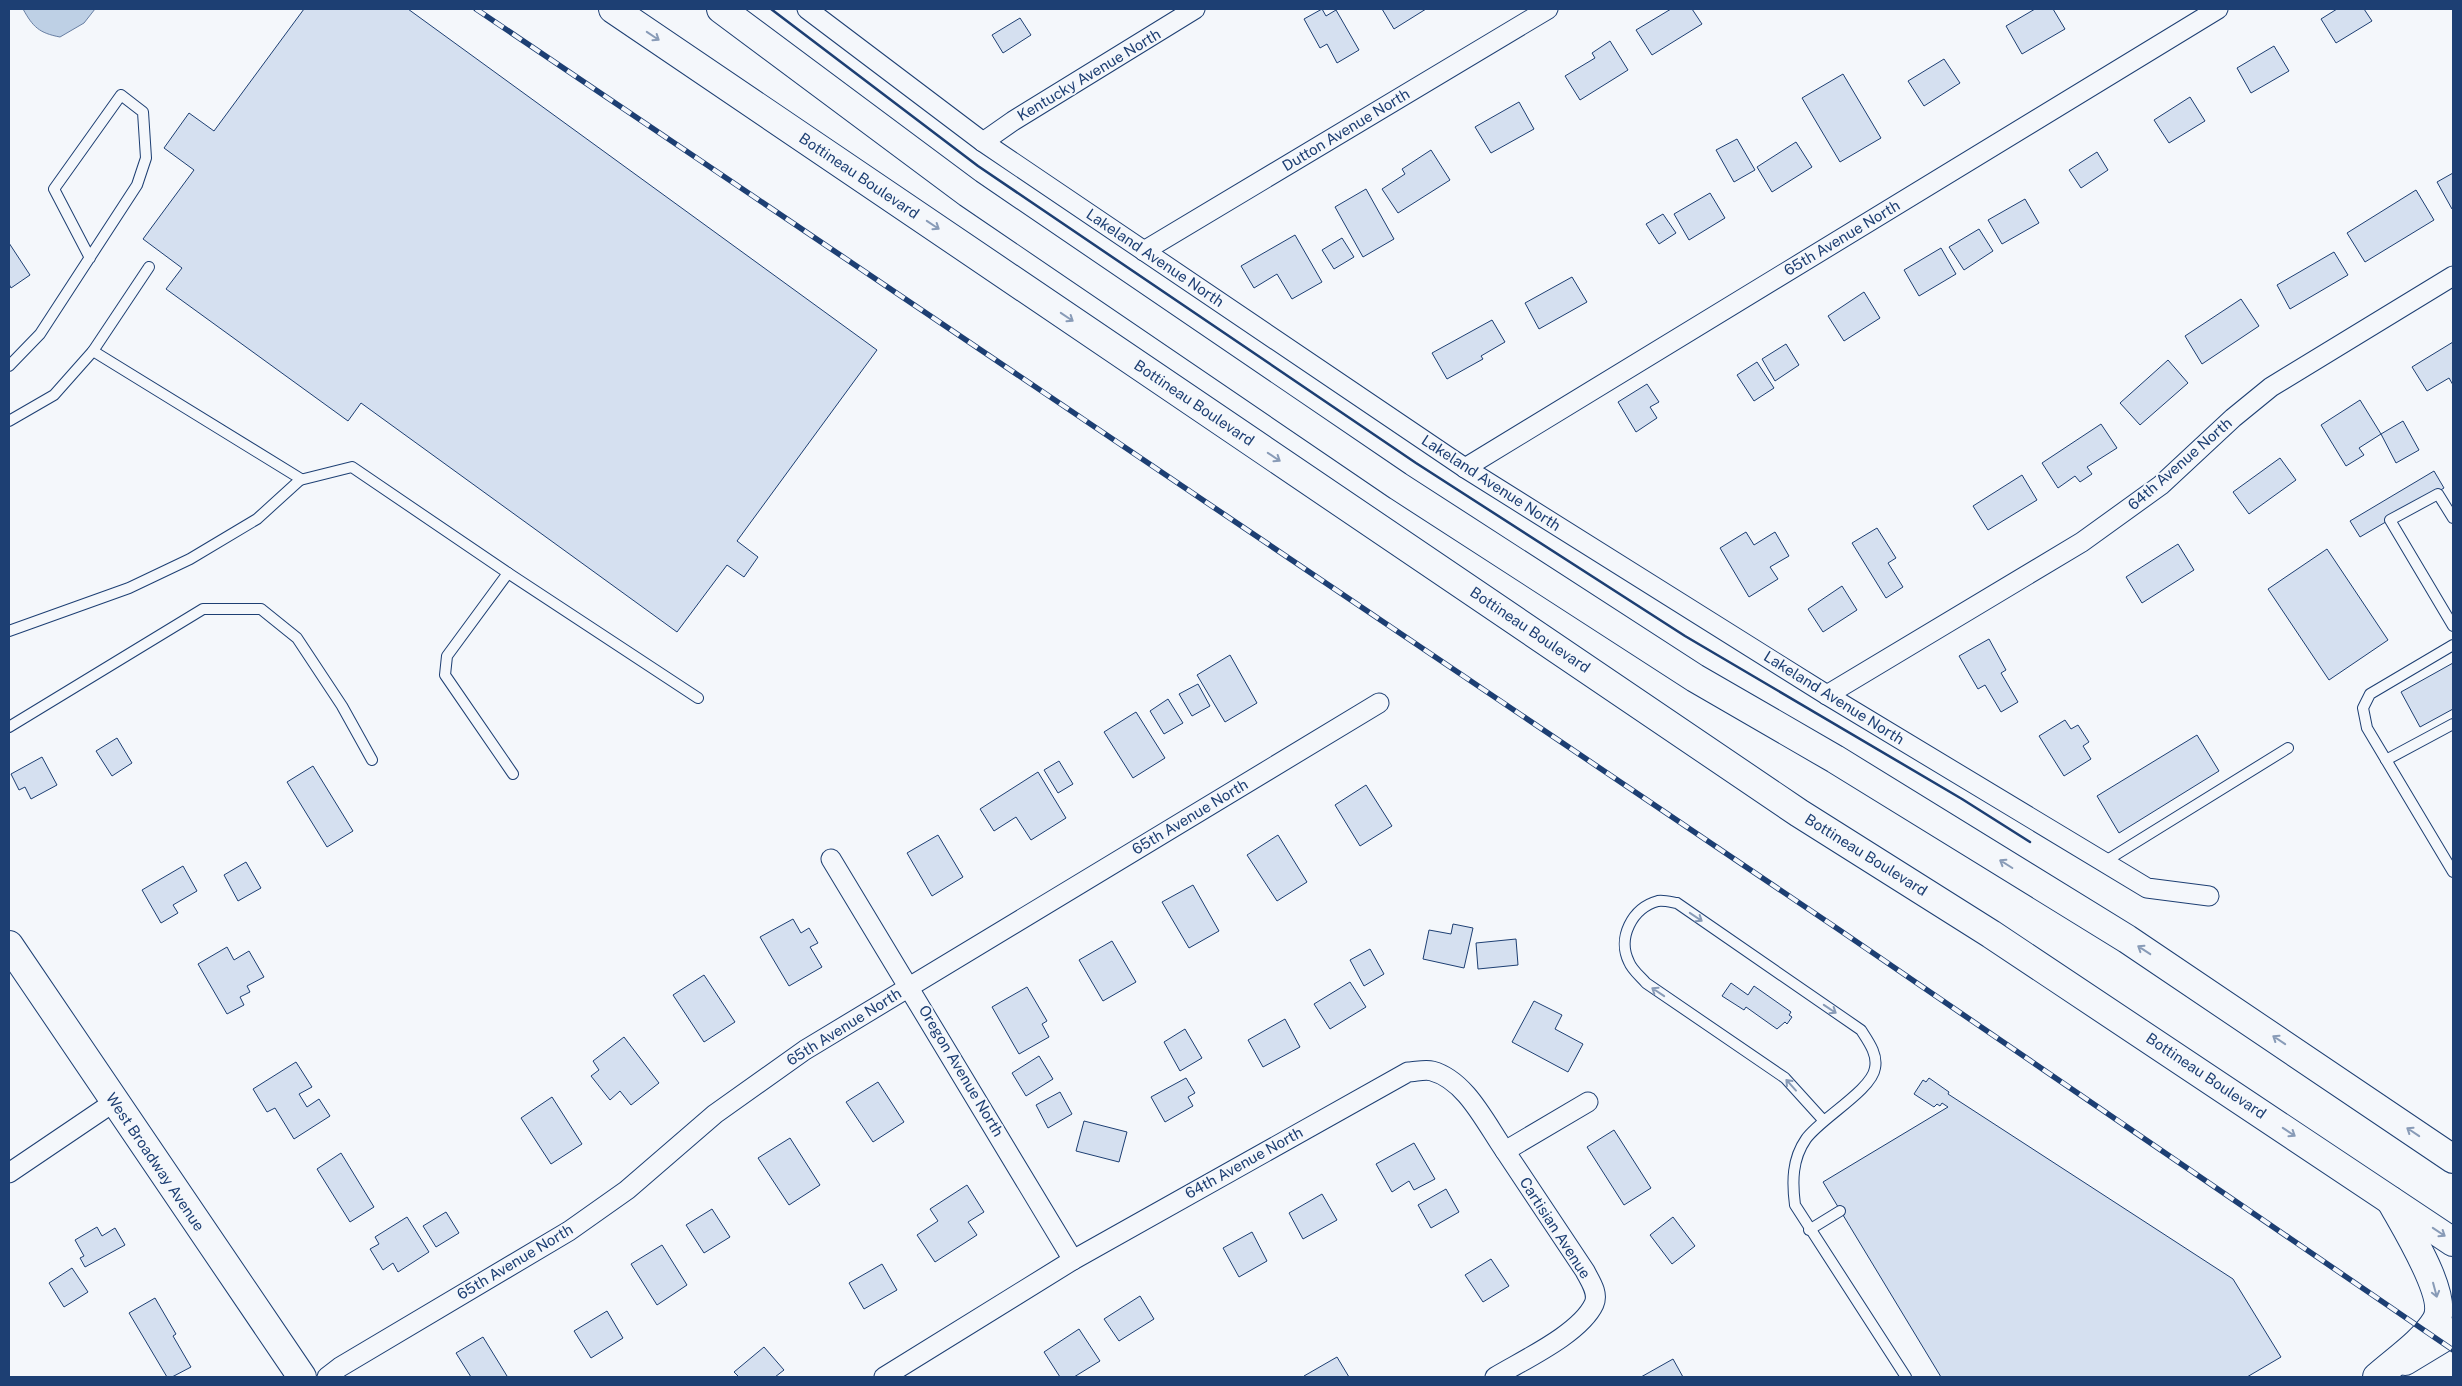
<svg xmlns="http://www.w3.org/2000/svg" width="2462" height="1386" viewBox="0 0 2462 1386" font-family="'Public Sans',sans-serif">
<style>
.water{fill:#bed0e5;stroke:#687fa3}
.building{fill:#d5e0f0;stroke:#1d3f73}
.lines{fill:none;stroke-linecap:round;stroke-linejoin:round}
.lane-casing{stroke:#1d3f73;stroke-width:12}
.street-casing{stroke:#1d3f73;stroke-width:21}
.secondary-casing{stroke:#1d3f73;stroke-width:30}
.highway-casing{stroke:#1d3f73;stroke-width:30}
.lane{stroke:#f4f7fb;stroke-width:10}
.street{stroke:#f4f7fb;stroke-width:19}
.secondary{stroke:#f4f7fb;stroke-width:28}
.highway{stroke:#f4f7fb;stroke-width:28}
.rail-casing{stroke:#1d3f73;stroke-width:5.5}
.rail{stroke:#f4f7fb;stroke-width:4;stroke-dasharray:11;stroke-linecap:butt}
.wall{stroke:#1d3f73;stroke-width:2.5}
.oneway{stroke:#889bb7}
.labels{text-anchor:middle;stroke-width:4;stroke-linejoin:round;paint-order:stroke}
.street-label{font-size:15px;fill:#1d3f73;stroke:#f4f7fb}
</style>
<rect width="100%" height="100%" fill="#f4f7fb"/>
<path class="water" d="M 23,9 L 95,9 L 84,23 L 60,37 C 39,33 33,27 23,9 Z"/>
<g class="building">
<polygon points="304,9 408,9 877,350 737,541 758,557 744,577 727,565 677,632 361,403 348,421 166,289 182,268 143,239 194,170 164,148 189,113 214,131"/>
<polygon points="1322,9 1326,16 1336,10 1359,50 1337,63 1327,44 1320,48 1304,19"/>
<polygon points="1382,9 1426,9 1394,29"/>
<polygon points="1671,9 1692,9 1702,24 1652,55 1636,30"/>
<polygon points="2035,9 2053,9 2065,29 2022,54 2006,26"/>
<polygon points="2337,9 2364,9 2372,21 2336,43 2321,19"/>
<polygon points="1020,18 1031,35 1003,53 992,35"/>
<polygon points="1610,41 1628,70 1580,100 1565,76 1595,58 1592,53"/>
<polygon points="2274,46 2289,71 2251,93 2237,68"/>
<polygon points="1944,59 1960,83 1924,106 1908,81"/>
<polygon points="1843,74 1881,138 1840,162 1802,98"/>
<polygon points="2190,97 2205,121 2169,143 2154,120"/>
<polygon points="1519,102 1534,129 1491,153 1475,127"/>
<polygon points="1737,139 1755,170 1734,182 1716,150"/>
<polygon points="1796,142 1812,167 1772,192 1757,167"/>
<polygon points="1431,150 1450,180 1398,213 1382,189 1405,174 1402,169"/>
<polygon points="2097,152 2108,170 2081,188 2069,170"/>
<polygon points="2453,173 2453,209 2452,209 2437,182"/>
<polygon points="1366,189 1394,239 1363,257 1335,207"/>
<polygon points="2416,190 2434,220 2365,262 2347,233"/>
<polygon points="1710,193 1725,218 1689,240 1674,214"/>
<polygon points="2025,199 2039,223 2002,244 1988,220"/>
<polygon points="1663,214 1676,233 1659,244 1646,224"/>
<polygon points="1979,229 1993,251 1964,270 1949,247"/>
<polygon points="1295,235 1322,282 1292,299 1277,274 1254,288 1241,266"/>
<polygon points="1342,238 1354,257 1334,269 1322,250"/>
<polygon points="9,243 30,275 11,288 9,284"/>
<polygon points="1941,248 1956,274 1919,296 1904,270"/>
<polygon points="2334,252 2348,275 2290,309 2277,285"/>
<polygon points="1572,277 1587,302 1539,329 1525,303"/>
<polygon points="1864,292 1880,318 1844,341 1828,316"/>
<polygon points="2241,299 2259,326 2202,364 2185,336"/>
<polygon points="1492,320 1505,342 1481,356 1483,359 1447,379 1432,353"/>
<polygon points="2453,342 2453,385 2449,378 2427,391 2412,367"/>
<polygon points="1786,344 1799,365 1775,381 1762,359"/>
<polygon points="2168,360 2188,383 2140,425 2120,403"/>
<polygon points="1757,362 1774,388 1754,401 1737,375"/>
<polygon points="1647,384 1659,402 1650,407 1657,418 1636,432 1618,402"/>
<polygon points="2360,400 2381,434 2359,448 2364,455 2346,466 2321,425"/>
<polygon points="2403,421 2419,450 2396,463 2381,434"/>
<polygon points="2101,424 2117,448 2087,467 2092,474 2080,482 2075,476 2058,488 2042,463"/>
<polygon points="2280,458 2296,480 2249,514 2233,492"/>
<polygon points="2434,471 2444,488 2360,537 2350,521"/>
<polygon points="2022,475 2037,500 1988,530 1973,506"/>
<polygon points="1877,528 1896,558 1888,563 1903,587 1886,598 1852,543"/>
<polygon points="1746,532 1754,545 1775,532 1789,556 1770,567 1778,579 1749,597 1720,548"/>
<polygon points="2178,544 2194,570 2142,603 2126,577"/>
<polygon points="2327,549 2388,640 2329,680 2268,589"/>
<polygon points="1842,586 1857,610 1823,632 1808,609"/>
<polygon points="1989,639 2006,670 2001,673 2018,702 2001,712 1985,685 1978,689 1959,656"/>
<polygon points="1230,655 1257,703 1225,722 1197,675"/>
<polygon points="2453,663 2453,709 2420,727 2401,692"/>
<polygon points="1198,684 1210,706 1192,716 1179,694"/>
<polygon points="1168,699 1183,723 1164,734 1150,711"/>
<polygon points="1136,712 1165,758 1133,778 1104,732"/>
<polygon points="2065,720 2071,729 2078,725 2089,742 2083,746 2091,759 2064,776 2039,736"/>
<polygon points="2197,735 2219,771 2119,833 2097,796"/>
<polygon points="117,738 132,763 112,776 96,751"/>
<polygon points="42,757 57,785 31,799 25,787 19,790 11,774"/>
<polygon points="1059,761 1073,784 1058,793 1044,770"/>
<polygon points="313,766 353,831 327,847 287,782"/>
<polygon points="1038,772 1066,818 1031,840 1016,817 994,831 980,809"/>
<polygon points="1366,785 1392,826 1360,846 1335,805"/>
<polygon points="938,835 963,877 932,896 907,853"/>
<polygon points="1278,835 1307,882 1277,901 1247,855"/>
<polygon points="246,862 261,888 238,901 224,875"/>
<polygon points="183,866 197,891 173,905 178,913 161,923 142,890"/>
<polygon points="1193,885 1219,931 1189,948 1162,902"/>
<polygon points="793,919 801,933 809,928 818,943 810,947 822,967 789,986 760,937"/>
<polygon points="1453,924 1473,928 1464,968 1423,959 1429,930 1451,934"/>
<polygon points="1516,939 1518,965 1478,969 1476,943"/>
<polygon points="1112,941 1136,982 1103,1001 1079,960"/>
<polygon points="227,947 234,960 249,951 264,977 247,986 250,992 240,997 244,1005 227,1014 198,964"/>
<polygon points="1370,949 1384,974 1364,986 1350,960"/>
<polygon points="704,975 735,1022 704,1042 673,995"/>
<polygon points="1350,982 1366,1007 1330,1029 1314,1004"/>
<polygon points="1731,983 1748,995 1754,986 1791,1012 1789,1015 1792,1017 1787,1024 1785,1022 1777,1029 1746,1007 1744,1010 1722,996"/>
<polygon points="1027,987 1047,1021 1042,1024 1049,1037 1019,1054 992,1007"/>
<polygon points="1534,1001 1562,1015 1555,1029 1583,1044 1568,1072 1512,1042"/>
<polygon points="1285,1019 1300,1047 1263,1067 1248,1040"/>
<polygon points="1185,1029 1202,1058 1180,1071 1164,1042"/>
<polygon points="624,1037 659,1083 631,1105 620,1091 610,1100 591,1076 599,1070 593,1061"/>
<polygon points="1039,1056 1053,1079 1026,1096 1012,1073"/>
<polygon points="296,1062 312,1087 299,1094 307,1107 319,1099 330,1116 294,1139 275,1108 267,1112 253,1089"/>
<polygon points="1186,1078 1195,1093 1188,1097 1193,1106 1165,1122 1151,1097"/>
<polygon points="1929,1078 1949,1092 1948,1094 2233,1279 2281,1357 2247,1377 1941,1377 1823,1182 1948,1107 1942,1103 1940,1106 1937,1104 1934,1107 1914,1094 1923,1080 1926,1082"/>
<polygon points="878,1082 904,1122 873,1142 846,1102"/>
<polygon points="1060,1092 1072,1114 1048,1128 1036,1105"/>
<polygon points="552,1097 582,1144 551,1164 521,1118"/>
<polygon points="1084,1121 1127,1132 1119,1162 1076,1151"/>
<polygon points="1614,1130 1651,1188 1624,1205 1587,1147"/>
<polygon points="790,1138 820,1185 789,1205 758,1158"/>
<polygon points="1414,1143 1435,1179 1414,1190 1409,1181 1392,1192 1376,1164"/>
<polygon points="341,1153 374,1207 350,1222 317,1169"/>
<polygon points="967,1185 984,1212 968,1222 977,1235 935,1262 917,1235 938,1221 930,1209"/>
<polygon points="1446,1189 1459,1212 1431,1228 1418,1205"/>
<polygon points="1322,1194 1337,1220 1303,1239 1289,1213"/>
<polygon points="712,1209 730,1237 704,1253 686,1225"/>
<polygon points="446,1212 459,1233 436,1247 423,1226"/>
<polygon points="407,1217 429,1252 398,1272 393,1263 383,1270 370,1249 379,1244 375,1237"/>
<polygon points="1673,1217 1695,1246 1672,1264 1650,1235"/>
<polygon points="97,1227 102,1236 115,1228 125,1245 85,1267 80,1258 84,1256 75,1240"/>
<polygon points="1252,1232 1267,1261 1239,1277 1223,1248"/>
<polygon points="662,1245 687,1285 657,1305 631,1264"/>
<polygon points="1491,1259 1509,1286 1483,1302 1465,1275"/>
<polygon points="882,1264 897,1290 864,1309 849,1283"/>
<polygon points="72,1268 88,1292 64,1307 49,1283"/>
<polygon points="1140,1296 1154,1319 1119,1341 1104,1319"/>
<polygon points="155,1298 176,1334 173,1336 191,1367 172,1377 167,1377 129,1313"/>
<polygon points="607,1311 623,1338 591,1358 574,1331"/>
<polygon points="1079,1329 1100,1361 1074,1377 1060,1377 1044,1352"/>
<polygon points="483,1337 507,1376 506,1377 471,1377 456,1353"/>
<polygon points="764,1347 784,1370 775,1377 739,1377 734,1372"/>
<polygon points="1337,1357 1349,1377 1305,1377 1304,1376"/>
<polygon points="1673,1359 1683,1377 1641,1377"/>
</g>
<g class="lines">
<g class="lane-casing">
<g id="lane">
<polyline points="93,351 149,267"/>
<polyline points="9,366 40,334 137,185 146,158 143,112 121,95 54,189 90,258"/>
<polyline points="9,421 54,395 93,351 301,479 257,519 190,559 129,588 9,631"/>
<polyline points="300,480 352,467 508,573 447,656 445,675 513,774"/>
<polyline points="2453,518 2438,494 2390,520 2453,626"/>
<polyline points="508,573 698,698"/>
<polyline points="2453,645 2370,694 2363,708 2367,728 2453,872"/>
<polyline points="9,727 203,609 261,609 297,638 342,706 372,760"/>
<polyline points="2386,760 2453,724"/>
<polyline points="2104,862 2288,748"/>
<path d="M 1824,1121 L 1785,1078 L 1646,983 C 1641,977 1632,970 1629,962 C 1617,938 1632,908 1658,901 C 1663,900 1671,902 1677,903 L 1861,1030 C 1868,1041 1878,1054 1875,1068 C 1872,1090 1820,1119 1806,1139 C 1792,1159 1792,1182 1795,1205 L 1906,1377"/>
<polyline points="1809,1230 1840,1211"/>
</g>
</g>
<g class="street-casing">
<g id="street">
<polyline points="807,9 983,142 1465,468 1827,695 2147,888 2209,896"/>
<polyline points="983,142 1013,121 1195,9"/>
<polyline points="1144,251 1548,9"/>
<polyline points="1465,468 2218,9"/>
<polyline points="1827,695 2082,542 2161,485 2233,418 2271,387 2453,276"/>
<polyline points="831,859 1073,1260"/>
<polyline points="9,1173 114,1102"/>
<polyline points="327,1377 340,1367 569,1231 627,1190 715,1114 805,1050 1379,703"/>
<path d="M 884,1377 L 1073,1260 L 1408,1072 C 1415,1072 1425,1069 1432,1071 C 1466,1080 1486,1124 1505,1151 L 1588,1102"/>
<path d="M 1495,1377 C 1523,1360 1580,1334 1594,1304 C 1599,1293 1590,1281 1585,1271 L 1505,1151"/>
</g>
</g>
<g class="secondary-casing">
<g id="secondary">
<polyline points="9,945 302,1377"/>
<polyline points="2405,1361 2453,1332"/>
</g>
</g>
<g class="highway-casing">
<g id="highway">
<polyline points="613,9 1799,813 1991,934 2453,1242"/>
<polyline points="721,9 968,193 1398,486 1695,678 1835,759 2127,939 2453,1159"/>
<path d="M 2377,1377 C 2395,1361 2424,1341 2436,1321 C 2450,1297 2404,1225 2391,1201"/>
</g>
</g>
<use href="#lane" class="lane"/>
<use href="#street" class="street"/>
<use href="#secondary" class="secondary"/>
<use href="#highway" class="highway"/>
<g class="rail-casing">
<polyline id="rail" points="476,9 1838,929 2453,1350"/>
</g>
<use href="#rail" class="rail"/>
<polyline class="wall" points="771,9 978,166 1416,463 1685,636 1962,799 2030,842"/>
</g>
<defs><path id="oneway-shaft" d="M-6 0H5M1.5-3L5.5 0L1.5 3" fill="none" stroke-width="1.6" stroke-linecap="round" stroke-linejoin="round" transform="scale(1.25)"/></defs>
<g class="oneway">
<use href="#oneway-shaft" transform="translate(653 36) rotate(34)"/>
<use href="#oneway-shaft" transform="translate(933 225) rotate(34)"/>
<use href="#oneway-shaft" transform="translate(1067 317) rotate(34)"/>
<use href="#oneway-shaft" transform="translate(1274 457) rotate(34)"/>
<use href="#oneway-shaft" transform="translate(2006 864) rotate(-148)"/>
<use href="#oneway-shaft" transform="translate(1696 917) rotate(34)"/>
<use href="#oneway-shaft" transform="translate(2144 950) rotate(-147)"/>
<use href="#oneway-shaft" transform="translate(1658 992) rotate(-146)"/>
<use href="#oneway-shaft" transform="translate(1830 1009) rotate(34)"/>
<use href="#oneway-shaft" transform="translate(2279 1040) rotate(-146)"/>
<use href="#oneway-shaft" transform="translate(1791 1085) rotate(-132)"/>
<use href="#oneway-shaft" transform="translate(2289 1132) rotate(34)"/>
<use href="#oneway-shaft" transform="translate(2413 1132) rotate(-146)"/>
<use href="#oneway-shaft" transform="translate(2439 1232) rotate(34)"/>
<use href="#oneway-shaft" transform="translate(2435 1290) rotate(75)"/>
</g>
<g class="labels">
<g class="street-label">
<text transform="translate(1089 75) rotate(-31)" y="5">Kentucky Avenue North</text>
<text transform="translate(1346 130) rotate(-31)" y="5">Dutton Avenue North</text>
<text transform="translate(859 176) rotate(34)" y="5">Bottineau Boulevard</text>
<text transform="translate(1842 238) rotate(-31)" y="5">65th Avenue North</text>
<text transform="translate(1155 258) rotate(34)" y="5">Lakeland Avenue North</text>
<text transform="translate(1194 403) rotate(34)" y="5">Bottineau Boulevard</text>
<text transform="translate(2180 464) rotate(-41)" y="5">64th Avenue North</text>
<text transform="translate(1491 483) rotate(33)" y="5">Lakeland Avenue North</text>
<text transform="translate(1530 630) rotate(34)" y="5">Bottineau Boulevard</text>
<text transform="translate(1834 698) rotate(32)" y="5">Lakeland Avenue North</text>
<text transform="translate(1190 817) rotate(-31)" y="5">65th Avenue North</text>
<text transform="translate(1866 855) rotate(32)" y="5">Bottineau Boulevard</text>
<text transform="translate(844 1027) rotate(-32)" y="5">65th Avenue North</text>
<text transform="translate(961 1071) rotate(59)" y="5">Oregon Avenue North</text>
<text transform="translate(2206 1076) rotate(34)" y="5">Bottineau Boulevard</text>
<text transform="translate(155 1162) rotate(56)" y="5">West Broadway Avenue</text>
<text transform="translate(1244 1163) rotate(-29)" y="5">64th Avenue North</text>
<text transform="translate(1555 1228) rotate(57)" y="5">Cartisian Avenue</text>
<text transform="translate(515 1262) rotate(-31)" y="5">65th Avenue North</text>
</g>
</g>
<rect width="2462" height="1386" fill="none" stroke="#1d3f73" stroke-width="20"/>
</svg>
